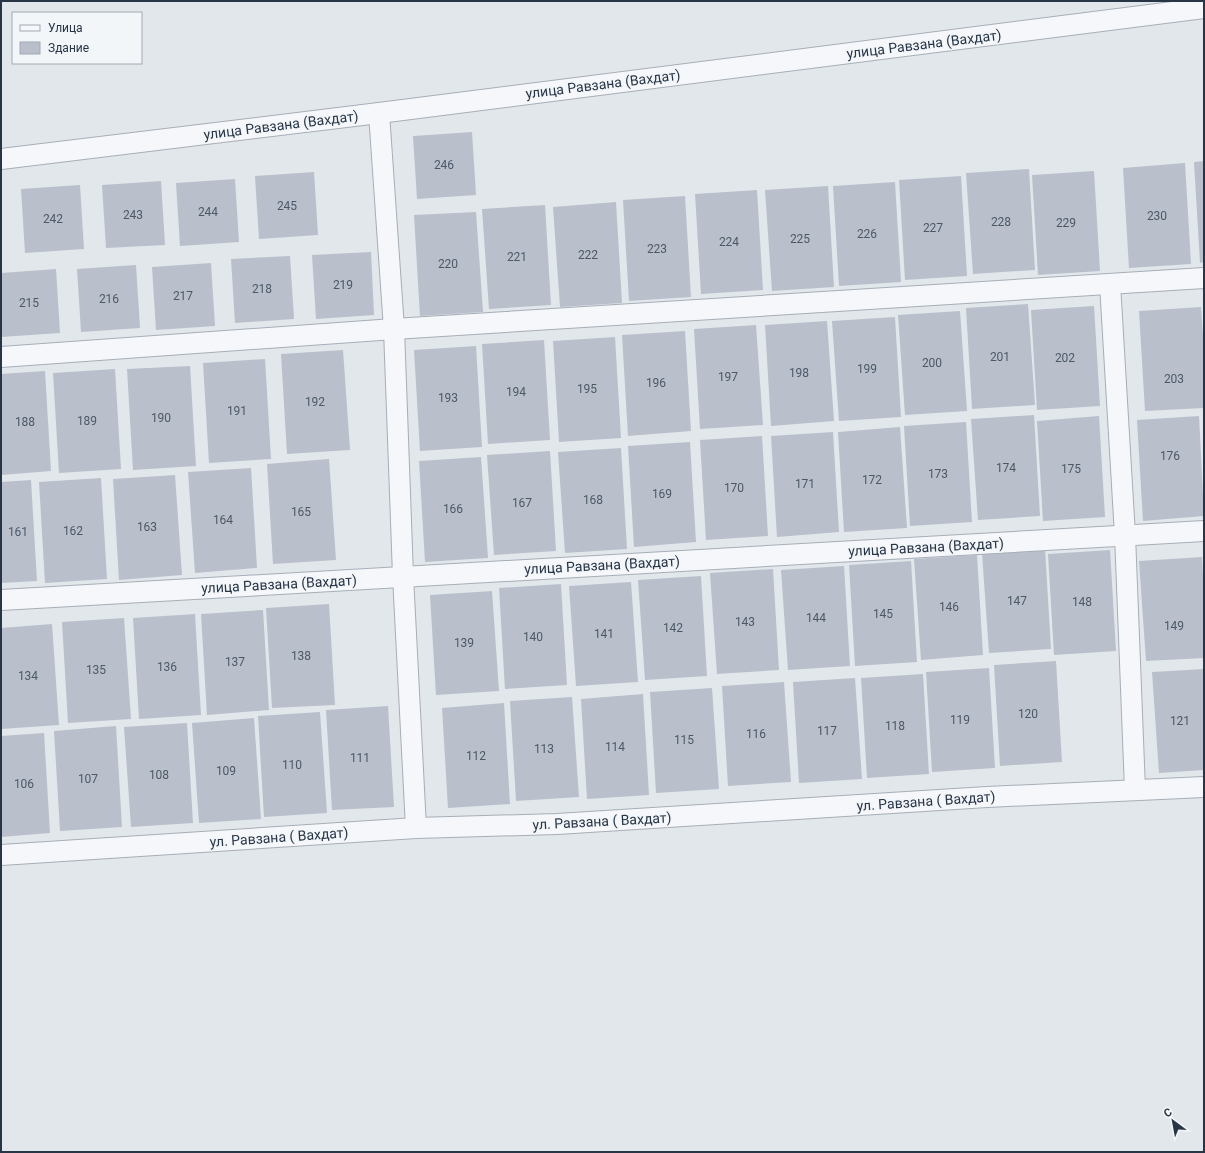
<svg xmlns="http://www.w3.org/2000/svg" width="1205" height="1153" viewBox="0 0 1205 1153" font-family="Roboto,sans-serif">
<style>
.building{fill:#b9c0cb}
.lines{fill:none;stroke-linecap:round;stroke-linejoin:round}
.street-casing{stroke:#a6aeb7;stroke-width:22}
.street{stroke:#f6f7fa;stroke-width:20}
.labels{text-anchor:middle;stroke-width:3;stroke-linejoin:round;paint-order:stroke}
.number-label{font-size:12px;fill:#4c5868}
.street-label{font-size:14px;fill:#283547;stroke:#f3f6f9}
</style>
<rect width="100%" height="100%" fill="#e2e7ec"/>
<g class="building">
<polygon points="472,132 476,195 417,199 413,136"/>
<polygon points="1204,161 1204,262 1200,263 1194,162"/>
<polygon points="1185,163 1191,264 1129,268 1123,168"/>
<polygon points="1029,169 1035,270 973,274 966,173"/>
<polygon points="1094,171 1100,271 1038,275 1032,175"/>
<polygon points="314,172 318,235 259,239 255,176"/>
<polygon points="961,176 967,276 905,280 899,180"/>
<polygon points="235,179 239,242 180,246 176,183"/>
<polygon points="161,181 165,245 106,248 102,185"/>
<polygon points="895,182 901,282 839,286 833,186"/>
<polygon points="80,185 84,249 25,253 21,189"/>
<polygon points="828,186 834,287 772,291 765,190"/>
<polygon points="757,190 763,290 701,294 695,194"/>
<polygon points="685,196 691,297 629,301 623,200"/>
<polygon points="616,202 622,303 560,307 553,207"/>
<polygon points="545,205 551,305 489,309 482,209"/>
<polygon points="476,212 483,312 420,316 414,215"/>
<polygon points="371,252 374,315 316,319 312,255"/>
<polygon points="290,256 294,319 235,323 231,259"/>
<polygon points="211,263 215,326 156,330 152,267"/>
<polygon points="136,265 140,328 81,332 77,269"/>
<polygon points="56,269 60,333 1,337 1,273"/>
<polygon points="1028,304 1035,405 972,409 966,308"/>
<polygon points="1094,306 1100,406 1037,410 1031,310"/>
<polygon points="1201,307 1204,350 1204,408 1145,411 1139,311"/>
<polygon points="960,311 967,411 905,415 898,315"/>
<polygon points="895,317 901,417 839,421 832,321"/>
<polygon points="827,321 834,421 771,426 765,325"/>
<polygon points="756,325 763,425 700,429 694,329"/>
<polygon points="685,331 691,431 628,436 622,335"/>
<polygon points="615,337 621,438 559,442 553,341"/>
<polygon points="544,340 550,440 488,444 482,344"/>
<polygon points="476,346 482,447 420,451 414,350"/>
<polygon points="343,350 350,450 287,454 281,354"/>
<polygon points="265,359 271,459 209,463 203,363"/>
<polygon points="190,366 196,466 133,470 127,369"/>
<polygon points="115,369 121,469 59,473 53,373"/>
<polygon points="45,371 51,471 1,475 1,374"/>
<polygon points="1034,415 1040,516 978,520 971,419"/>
<polygon points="1099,416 1105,517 1043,521 1037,421"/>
<polygon points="1199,416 1204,516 1143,521 1137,420"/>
<polygon points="966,422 972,522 910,526 904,426"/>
<polygon points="900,427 907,528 844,532 838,432"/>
<polygon points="833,432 839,532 777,537 771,436"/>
<polygon points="762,436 768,536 706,540 700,440"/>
<polygon points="690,442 696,542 634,547 628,446"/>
<polygon points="621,448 627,549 565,553 558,452"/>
<polygon points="550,451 556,551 494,555 487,455"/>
<polygon points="481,457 488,558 425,562 419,461"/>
<polygon points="329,459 336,560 273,564 267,464"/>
<polygon points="251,468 257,568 195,573 188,472"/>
<polygon points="175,475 182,575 119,580 113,479"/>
<polygon points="101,478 107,579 45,583 39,482"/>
<polygon points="31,480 37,581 1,583 1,482"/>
<polygon points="1045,549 1051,649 989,653 982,553"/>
<polygon points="1110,550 1116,651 1054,655 1048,554"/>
<polygon points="977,555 983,655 921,660 914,559"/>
<polygon points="1202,557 1204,594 1204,658 1146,661 1139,561"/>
<polygon points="911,561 917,662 855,666 849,565"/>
<polygon points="844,566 850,666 788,670 781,570"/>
<polygon points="773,569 779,670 717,674 710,573"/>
<polygon points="701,576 707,676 645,680 638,580"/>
<polygon points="631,582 638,682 576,686 569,586"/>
<polygon points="561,584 567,685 505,689 499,588"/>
<polygon points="492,591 499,691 436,695 430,595"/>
<polygon points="329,604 335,705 272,708 266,608"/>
<polygon points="263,610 269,710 207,715 201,614"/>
<polygon points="195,614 201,715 139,719 133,618"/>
<polygon points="124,618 131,719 68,723 62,622"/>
<polygon points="52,624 59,725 1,729 1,628"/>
<polygon points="1056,661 1062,762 1000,766 994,665"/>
<polygon points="989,668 995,768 932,772 926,672"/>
<polygon points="1204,669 1204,770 1159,773 1152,672"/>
<polygon points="923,674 929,774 867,778 861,678"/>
<polygon points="855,678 862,779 799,783 793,682"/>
<polygon points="784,682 791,782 728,786 722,686"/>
<polygon points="712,688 719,789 656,793 650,692"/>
<polygon points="643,694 649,795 587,799 581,699"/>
<polygon points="572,697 579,797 516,801 510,701"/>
<polygon points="504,703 510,804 448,808 442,708"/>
<polygon points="388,706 394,807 332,810 326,710"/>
<polygon points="320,712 327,813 264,817 258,716"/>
<polygon points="254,718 261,819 199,823 192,723"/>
<polygon points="187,723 193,823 131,827 124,727"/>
<polygon points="116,726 122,827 60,831 54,731"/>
<polygon points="44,733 50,833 1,837 1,736"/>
</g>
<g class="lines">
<g class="street-casing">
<g id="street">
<polyline points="379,113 394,329 403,576 416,828"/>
<polyline points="1,159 379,113 1204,8"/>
<polyline points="1110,284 1125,535 1135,790"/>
<polyline points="1,357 394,329 1204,278"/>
<polyline points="1,600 1204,531"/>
<polyline points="1,855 416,828 557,824 987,797 1204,787"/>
</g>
</g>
<use href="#street" class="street"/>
</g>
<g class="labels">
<g class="number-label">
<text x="444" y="169">246</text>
<text x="287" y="210">245</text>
<text x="208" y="216">244</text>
<text x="133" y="219">243</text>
<text x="1157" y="220">230</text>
<text x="53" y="223">242</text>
<text x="1001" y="226">228</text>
<text x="1066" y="227">229</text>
<text x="933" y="232">227</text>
<text x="867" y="238">226</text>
<text x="800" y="243">225</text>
<text x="729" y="246">224</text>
<text x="657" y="253">223</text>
<text x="588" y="259">222</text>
<text x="517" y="261">221</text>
<text x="448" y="268">220</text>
<text x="343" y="289">219</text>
<text x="262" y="293">218</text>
<text x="183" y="300">217</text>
<text x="109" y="303">216</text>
<text x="29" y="307">215</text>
<text x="1000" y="361">201</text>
<text x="1065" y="362">202</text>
<text x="932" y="367">200</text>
<text x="867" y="373">199</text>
<text x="799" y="377">198</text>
<text x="728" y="381">197</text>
<text x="1174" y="383">203</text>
<text x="656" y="387">196</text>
<text x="587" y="393">195</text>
<text x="516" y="396">194</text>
<text x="448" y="402">193</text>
<text x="315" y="406">192</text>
<text x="237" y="415">191</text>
<text x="161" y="422">190</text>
<text x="87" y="425">189</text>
<text x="25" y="426">188</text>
<text x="1170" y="460">176</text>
<text x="1006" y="472">174</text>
<text x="1071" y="473">175</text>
<text x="938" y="478">173</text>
<text x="872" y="484">172</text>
<text x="805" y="488">171</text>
<text x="734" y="492">170</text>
<text x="662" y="498">169</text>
<text x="593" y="504">168</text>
<text x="522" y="507">167</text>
<text x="453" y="513">166</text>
<text x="301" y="516">165</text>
<text x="223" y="524">164</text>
<text x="147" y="531">163</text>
<text x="73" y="535">162</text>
<text x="18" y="536">161</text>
<text x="1017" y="605">147</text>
<text x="1082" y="606">148</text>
<text x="949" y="611">146</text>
<text x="883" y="618">145</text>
<text x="816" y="622">144</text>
<text x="745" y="626">143</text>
<text x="1174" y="630">149</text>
<text x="673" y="632">142</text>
<text x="604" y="638">141</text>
<text x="533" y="641">140</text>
<text x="464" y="647">139</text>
<text x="301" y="660">138</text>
<text x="235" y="666">137</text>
<text x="167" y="671">136</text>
<text x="96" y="674">135</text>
<text x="28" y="680">134</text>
<text x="1028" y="718">120</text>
<text x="960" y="724">119</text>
<text x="1180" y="725">121</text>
<text x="895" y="730">118</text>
<text x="827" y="735">117</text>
<text x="756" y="738">116</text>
<text x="684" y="744">115</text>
<text x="615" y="751">114</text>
<text x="544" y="753">113</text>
<text x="476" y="760">112</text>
<text x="360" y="762">111</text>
<text x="292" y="769">110</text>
<text x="226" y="775">109</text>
<text x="159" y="779">108</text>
<text x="88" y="783">107</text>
<text x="24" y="788">106</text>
</g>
<g class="street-label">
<text transform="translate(924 44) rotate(-7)" y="5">улица Равзана (Вахдат)</text>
<text transform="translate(603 84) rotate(-7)" y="5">улица Равзана (Вахдат)</text>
<text transform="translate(281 125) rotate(-7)" y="5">улица Равзана (Вахдат)</text>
<text transform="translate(926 547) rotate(-3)" y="5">улица Равзана (Вахдат)</text>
<text transform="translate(602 565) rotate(-3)" y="5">улица Равзана (Вахдат)</text>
<text transform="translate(279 584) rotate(-3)" y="5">улица Равзана (Вахдат)</text>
<text transform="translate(926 801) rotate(-4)" y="5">ул. Равзана ( Вахдат)</text>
<text transform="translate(602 821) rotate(-3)" y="5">ул. Равзана ( Вахдат)</text>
<text transform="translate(279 837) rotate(-4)" y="5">ул. Равзана ( Вахдат)</text>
</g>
</g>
<rect width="1205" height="1153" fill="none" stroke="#283547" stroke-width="4"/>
<rect x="12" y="12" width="130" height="52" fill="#f3f6f9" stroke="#a2a9b2"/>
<rect x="20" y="25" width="20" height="6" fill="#f6f7fa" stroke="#a2a9b2"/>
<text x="48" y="32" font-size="12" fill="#283547">Улица</text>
<rect x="20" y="42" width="20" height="12" fill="#b9c0cb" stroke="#a2a9b2"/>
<text x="48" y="52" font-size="12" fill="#283547">Здание</text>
<g transform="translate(1173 1121) rotate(328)" stroke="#f3f6f9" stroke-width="3" paint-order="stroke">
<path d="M0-3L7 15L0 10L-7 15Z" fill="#283547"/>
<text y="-6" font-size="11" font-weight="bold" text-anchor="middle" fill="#283547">С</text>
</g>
</svg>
